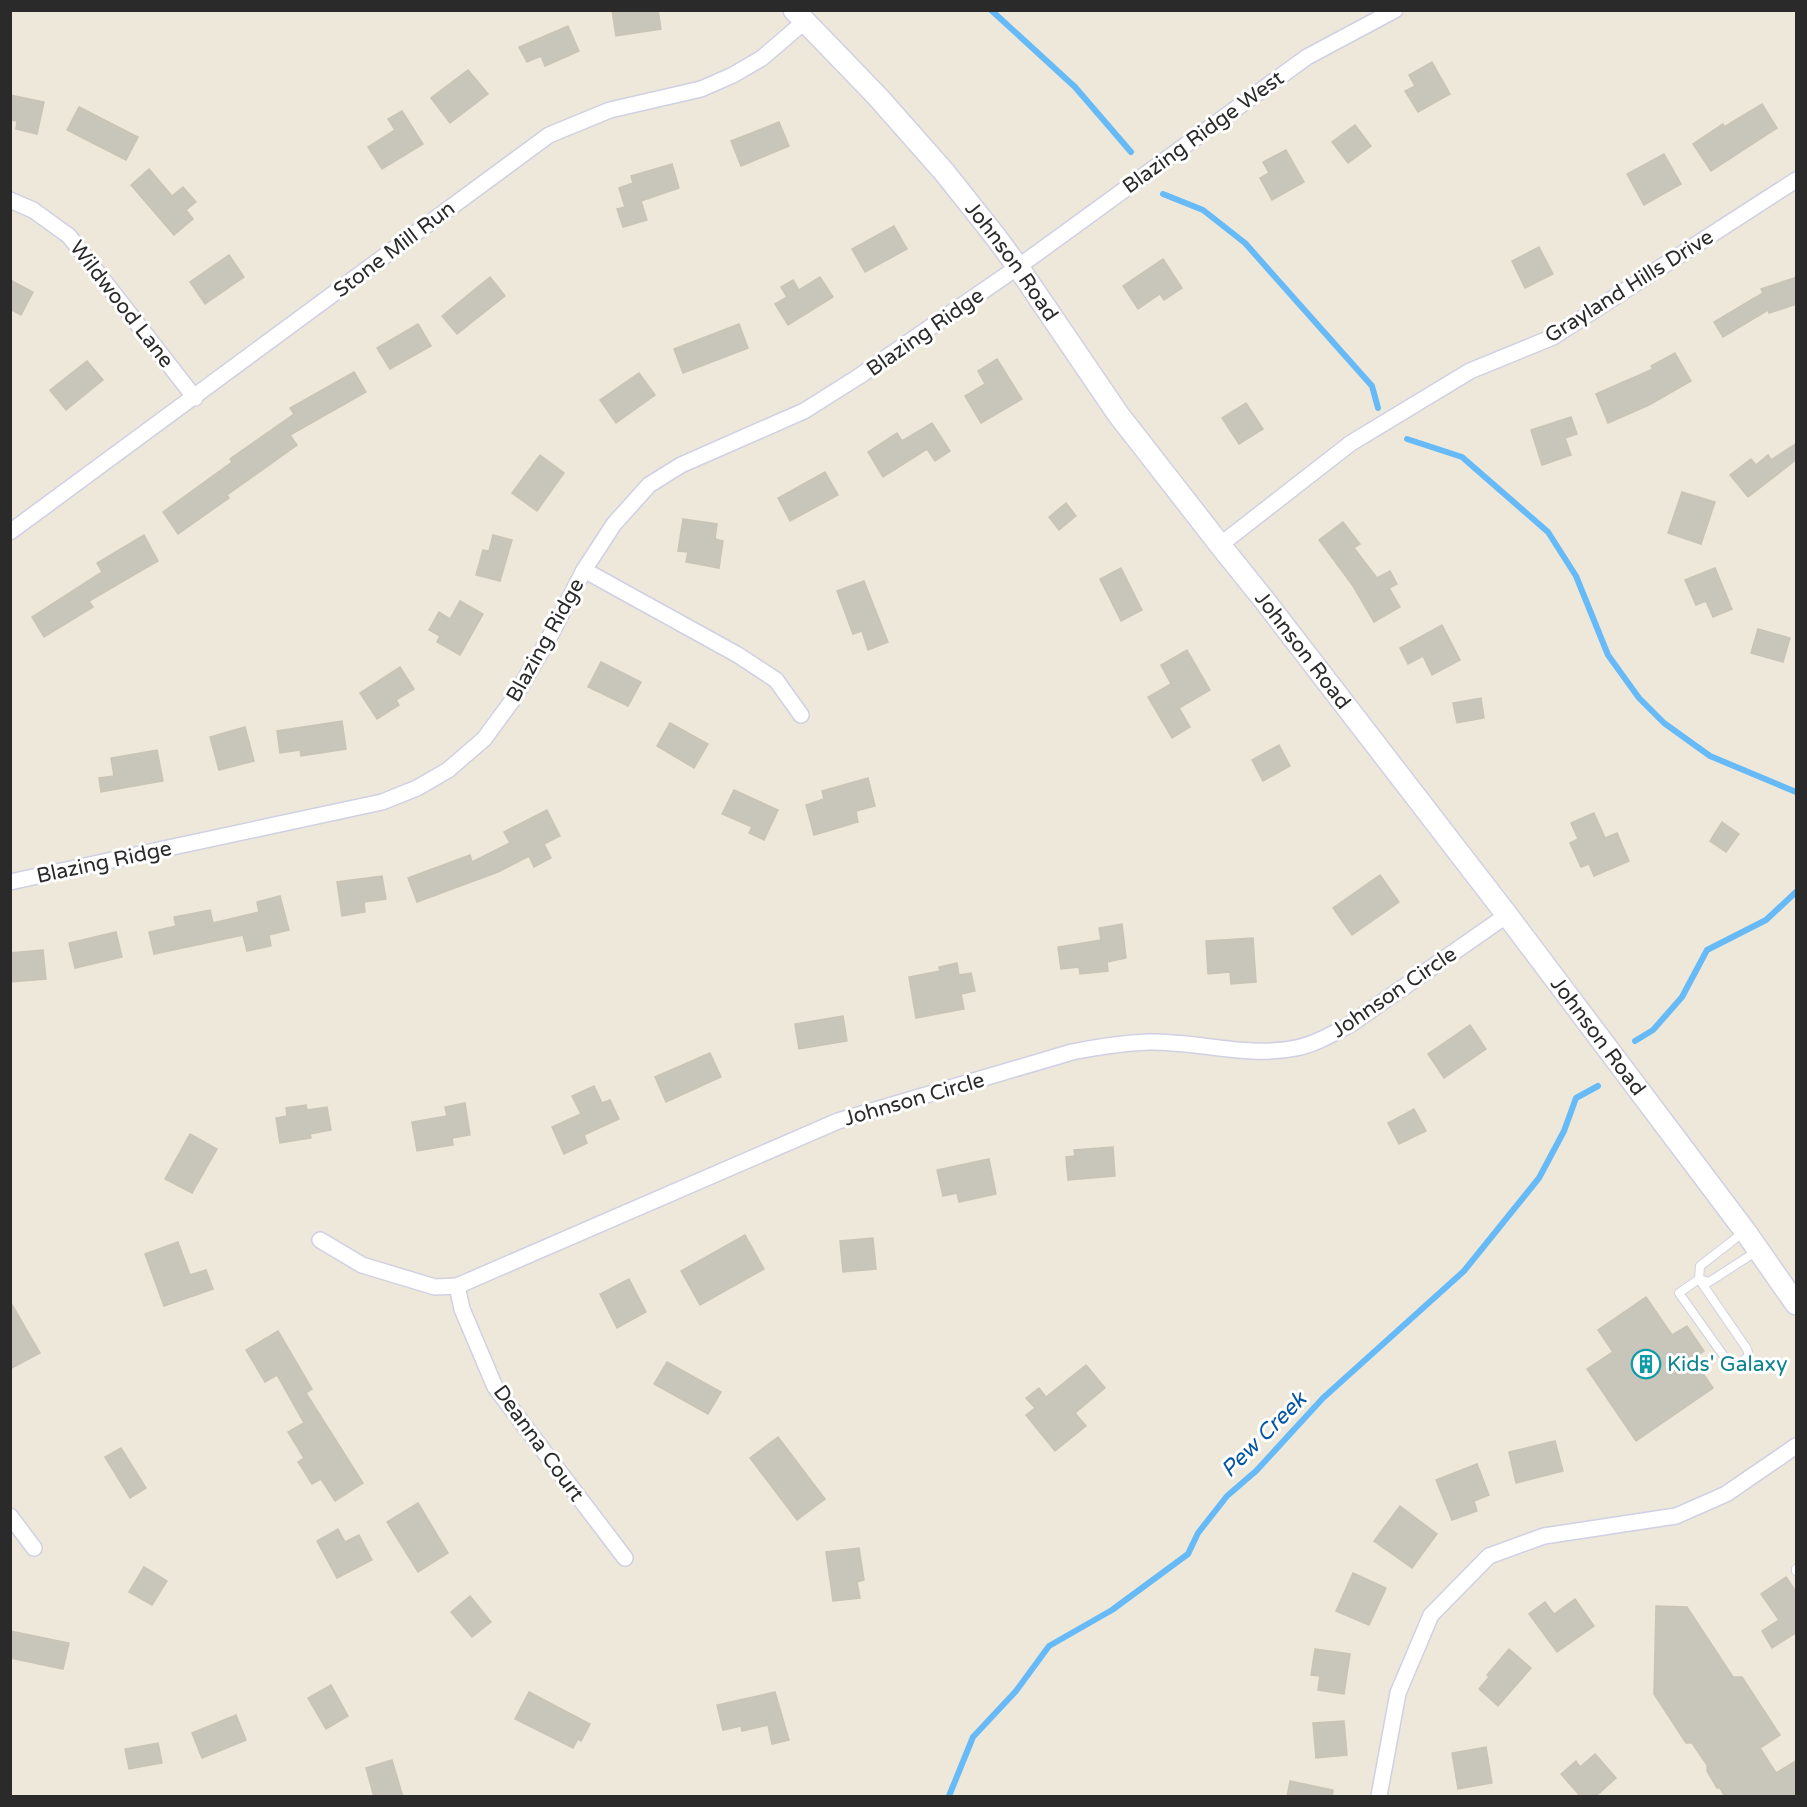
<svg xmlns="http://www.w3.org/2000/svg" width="1807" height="1807" viewBox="0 0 1807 1807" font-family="'Varela Round',sans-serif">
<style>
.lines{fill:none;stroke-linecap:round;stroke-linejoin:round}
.stream{stroke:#65baf7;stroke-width:6}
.building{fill:#c8c5ba;stroke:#c9c4b4;stroke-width:1.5}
.lane-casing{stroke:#d0d0e4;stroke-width:10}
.street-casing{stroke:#d0d0e4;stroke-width:18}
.secondary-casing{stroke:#d0d0e4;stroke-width:24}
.lane{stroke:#fff;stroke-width:8}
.street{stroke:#fff;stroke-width:15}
.secondary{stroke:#fff;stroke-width:21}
.labels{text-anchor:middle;stroke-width:6;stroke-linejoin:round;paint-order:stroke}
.street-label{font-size:21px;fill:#2a2a2a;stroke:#fff}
.culture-label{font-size:21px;fill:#0d838f;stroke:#fff;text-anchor:start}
.water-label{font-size:22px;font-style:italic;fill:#0354a4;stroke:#fff}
</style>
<rect width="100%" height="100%" fill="#ede8da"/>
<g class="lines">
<g class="stream">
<polyline points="991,10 1075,87 1131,152"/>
<polyline points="1163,194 1203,210 1245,243 1372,386 1378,408"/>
<polyline points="1407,439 1462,457 1548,532 1576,576 1608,655 1639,698 1664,723 1710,756 1796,792"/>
<polyline points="1635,1041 1653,1030 1682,997 1707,950 1766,920 1796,892"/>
<polyline points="949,1796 973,1737 1016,1691 1049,1646 1112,1610 1188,1554 1198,1533 1227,1496 1256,1471 1323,1398 1464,1271 1539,1178 1564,1131 1576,1098 1598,1086"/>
</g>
</g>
<g class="building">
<polygon points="612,10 658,10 661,29 616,36"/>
<polygon points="568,26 579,51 545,66 541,56 527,62 519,47"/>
<polygon points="1432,62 1450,94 1418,112 1405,91 1415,86 1409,75"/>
<polygon points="468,70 488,94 450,123 431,98"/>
<polygon points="10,95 44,102 37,134 16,129 17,121 10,120"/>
<polygon points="1762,104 1777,128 1711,171 1693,144 1723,124 1724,127"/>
<polygon points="79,107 138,137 126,160 67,130"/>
<polygon points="402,111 423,144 382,169 368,147 395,130 388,119"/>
<polygon points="779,122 789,146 741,166 731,141"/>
<polygon points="1355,125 1371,146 1348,163 1332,142"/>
<polygon points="1286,150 1304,182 1272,200 1260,178 1269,173 1263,162"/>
<polygon points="1664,154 1681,184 1644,205 1627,174"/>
<polygon points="672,164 679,188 641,201 647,220 623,227 617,209 625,207 619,188 633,183 631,176"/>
<polygon points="149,169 172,196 183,187 196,202 186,210 193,219 174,235 131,185"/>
<polygon points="894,226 907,249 865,272 852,249"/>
<polygon points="1539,247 1553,274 1525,288 1512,261"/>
<polygon points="229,255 244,277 205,304 190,282"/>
<polygon points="1163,259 1182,288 1164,300 1160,294 1138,309 1123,286"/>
<polygon points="490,277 505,296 457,334 442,316"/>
<polygon points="820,277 833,297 788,325 775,304 787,297 781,287 793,280 799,290"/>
<polygon points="1797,277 1797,304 1769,313 1768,310 1723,337 1714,322 1763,293 1761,289"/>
<polygon points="10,280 33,292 21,315 10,309"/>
<polygon points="418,324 431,346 390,369 377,348"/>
<polygon points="739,324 748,348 683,373 674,349"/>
<polygon points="1675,353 1691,381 1649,405 1608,423 1596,394 1653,369 1651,366"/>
<polygon points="997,359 1022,399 981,423 965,396 985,384 978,371"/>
<polygon points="87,361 103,380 66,410 50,390"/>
<polygon points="354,372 366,392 290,435 297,445 227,495 229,498 178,534 163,512 232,462 230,459 294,414 290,408"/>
<polygon points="639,373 655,395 616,423 600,400"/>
<polygon points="1246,403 1263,429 1239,444 1222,418"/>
<polygon points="1571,417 1577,434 1565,438 1571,455 1542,465 1531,430"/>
<polygon points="932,423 950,451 935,461 927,449 883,477 868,452 897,433 902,441"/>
<polygon points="1797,443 1797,459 1748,497 1730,475 1751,459 1756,465 1768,455 1771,460"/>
<polygon points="540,455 564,473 537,511 512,493"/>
<polygon points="825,472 838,495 790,521 778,498"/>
<polygon points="1682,492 1715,502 1701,544 1668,533"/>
<polygon points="1066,503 1076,516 1059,530 1049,517"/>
<polygon points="683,519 717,524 715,539 723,541 719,568 686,562 688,552 678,551"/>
<polygon points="1343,522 1360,544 1354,548 1377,578 1390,571 1397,584 1389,588 1400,607 1374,622 1353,586 1319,540"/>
<polygon points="144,535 158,561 89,601 93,607 44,637 32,617 102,572 97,563"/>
<polygon points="493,535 512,540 500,581 476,575 483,550 489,551"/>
<polygon points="1121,568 1142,610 1121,621 1100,579"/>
<polygon points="1715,568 1732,609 1713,617 1706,601 1696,605 1685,580"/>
<polygon points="864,581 888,642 868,650 862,631 853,634 837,591"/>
<polygon points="460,601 483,614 460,655 437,642 440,636 429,630 439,612 450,619"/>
<polygon points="1442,625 1460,660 1432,675 1423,656 1408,664 1400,648"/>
<polygon points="1758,629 1790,638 1783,662 1751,653"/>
<polygon points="1187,650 1210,690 1179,708 1190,727 1172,738 1148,697 1171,684 1161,665"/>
<polygon points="601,662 641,682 628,706 588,687"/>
<polygon points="400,667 414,689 396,700 399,705 377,719 360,693"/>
<polygon points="1481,698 1484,718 1457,723 1453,703"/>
<polygon points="342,721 346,749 301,756 300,750 280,753 277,731"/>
<polygon points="670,723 708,744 694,768 657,746"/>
<polygon points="245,727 254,761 219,770 210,737"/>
<polygon points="1279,745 1290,766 1263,781 1252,760"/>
<polygon points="157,750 163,781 101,792 99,778 114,776 111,758"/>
<polygon points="868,778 875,806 856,811 858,822 814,835 806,805 824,799 822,791"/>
<polygon points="734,790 778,810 764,840 749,833 752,827 722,814"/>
<polygon points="547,810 560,836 544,844 551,858 534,867 529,856 498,872 417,902 408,878 470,855 472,862 510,843 504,832"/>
<polygon points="1594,813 1605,838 1617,833 1629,861 1594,876 1589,864 1581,867 1570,843 1578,839 1571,823"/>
<polygon points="1722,822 1739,834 1726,852 1710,841"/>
<polygon points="1380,875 1399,902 1352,935 1333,908"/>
<polygon points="382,876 386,899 364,902 365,912 342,916 337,882"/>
<polygon points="280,896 289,930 269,935 271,946 247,951 243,935 154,954 149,932 176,926 174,917 210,910 213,923 259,912 257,902"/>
<polygon points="1122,924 1126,958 1107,962 1108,971 1080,974 1079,967 1061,969 1058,947 1101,940 1099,928"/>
<polygon points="116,932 122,957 75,968 69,943"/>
<polygon points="1253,938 1256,982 1231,984 1230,972 1208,974 1206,941"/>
<polygon points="43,950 46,979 10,982 10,953"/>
<polygon points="957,963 959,975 971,973 975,991 961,994 964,1009 916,1018 909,977 940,971 939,967"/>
<polygon points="843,1016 847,1041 799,1049 795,1024"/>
<polygon points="1470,1025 1486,1049 1444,1078 1428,1054"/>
<polygon points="710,1053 721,1077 666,1102 655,1077"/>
<polygon points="594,1086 602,1103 610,1100 619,1119 584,1135 587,1143 564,1154 552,1127 581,1114 572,1096"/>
<polygon points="465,1103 470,1135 452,1138 453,1145 417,1151 412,1122 447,1116 445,1107"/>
<polygon points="306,1105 307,1110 327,1107 331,1130 310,1134 311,1138 280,1143 276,1118 287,1116 286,1108"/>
<polygon points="1414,1109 1426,1131 1399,1144 1388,1123"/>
<polygon points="190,1134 217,1149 192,1193 165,1179"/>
<polygon points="1113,1147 1115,1176 1068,1180 1066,1157 1075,1156 1074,1150"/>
<polygon points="989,1159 996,1194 959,1202 957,1193 943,1196 937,1170"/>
<polygon points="745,1235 764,1269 700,1305 681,1271"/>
<polygon points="873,1238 876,1269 843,1272 840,1241"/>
<polygon points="178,1242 190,1275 206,1270 213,1289 164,1306 145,1254"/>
<polygon points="629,1279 646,1312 617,1328 600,1294"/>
<polygon points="1646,1297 1672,1335 1687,1326 1704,1351 1693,1359 1713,1388 1636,1441 1587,1369 1613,1352 1598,1330"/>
<polygon points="10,1301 40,1353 10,1369"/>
<polygon points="278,1331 312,1389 306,1393 363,1483 335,1501 321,1479 312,1484 298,1462 304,1458 288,1432 304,1423 277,1375 265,1382 246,1350"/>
<polygon points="667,1362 721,1392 708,1414 654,1384"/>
<polygon points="1086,1365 1105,1388 1075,1413 1086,1426 1055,1451 1026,1415 1035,1408 1026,1398 1039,1388 1046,1397"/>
<polygon points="778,1437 825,1499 797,1520 750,1458"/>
<polygon points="1555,1441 1563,1471 1516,1483 1509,1452"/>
<polygon points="121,1448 146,1488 130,1498 105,1457"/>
<polygon points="1477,1464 1489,1495 1474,1501 1477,1511 1452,1520 1436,1480"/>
<polygon points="418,1503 448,1553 418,1572 387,1522"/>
<polygon points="1400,1506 1437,1534 1412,1568 1374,1541"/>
<polygon points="338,1529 345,1542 359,1535 372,1560 337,1578 317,1541"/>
<polygon points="859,1548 864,1580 857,1582 860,1598 833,1601 826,1552"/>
<polygon points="144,1567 167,1581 152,1605 129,1592"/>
<polygon points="1353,1573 1386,1588 1369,1625 1336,1611"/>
<polygon points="1786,1577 1797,1593 1797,1632 1772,1648 1762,1631 1779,1620 1761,1594"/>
<polygon points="470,1596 491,1622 472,1637 451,1612"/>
<polygon points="1575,1599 1594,1626 1557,1652 1529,1614 1545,1602 1554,1614"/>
<polygon points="1656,1606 1687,1607 1733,1677 1742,1677 1780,1735 1760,1748 1776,1773 1797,1760 1797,1797 1725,1797 1720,1788 1717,1788 1707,1771 1707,1765 1692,1743 1686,1743 1654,1694"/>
<polygon points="10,1631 69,1643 63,1669 10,1658"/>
<polygon points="1315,1649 1350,1654 1344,1694 1318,1690 1320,1676 1311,1675"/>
<polygon points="1509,1649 1531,1668 1498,1706 1479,1689 1489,1677 1487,1675"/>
<polygon points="331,1685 348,1716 326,1729 308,1698"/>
<polygon points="529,1692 590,1724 581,1741 578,1739 573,1748 515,1719"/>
<polygon points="775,1692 789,1740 772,1744 768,1725 742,1731 741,1726 723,1730 717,1705"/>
<polygon points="236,1715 246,1740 202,1758 192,1733"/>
<polygon points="1344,1721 1347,1755 1316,1758 1313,1723"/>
<polygon points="158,1743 162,1763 129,1769 125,1749"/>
<polygon points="1486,1747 1492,1783 1458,1789 1452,1753"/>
<polygon points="1595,1754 1616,1778 1595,1797 1581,1797 1561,1774 1576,1761 1580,1767"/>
<polygon points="392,1760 403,1797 374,1797 366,1768"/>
<polygon points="1290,1781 1333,1790 1332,1797 1287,1797"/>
</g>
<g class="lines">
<g class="lane-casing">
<g id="lane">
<polyline points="1745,1231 1700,1266 1699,1279 1747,1349 1749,1356 1737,1365 1728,1362 1679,1293 1699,1279 1709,1282 1757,1251"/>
<polyline points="1796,1569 1796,1571"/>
</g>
</g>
<g class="street-casing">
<g id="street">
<polyline points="10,200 33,210 69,236 195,398"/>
<polyline points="10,532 549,135 610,110 701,89 733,75 762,58 804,22"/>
<polyline points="1220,545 1351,443 1470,371 1553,337 1796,180"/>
<polyline points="584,570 738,655 776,680 801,715"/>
<polyline points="10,882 382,802 417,788 448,770 484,739 512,701 548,640 584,570 614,524 649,485 681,465 804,411 858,377 1018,267 1307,57 1395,10"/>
<path d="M 320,1240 L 362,1265 L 435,1287 L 457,1286 L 838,1121 L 1072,1052 C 1097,1047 1123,1043 1149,1042 C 1198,1041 1248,1058 1296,1048 C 1316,1044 1334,1033 1351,1024 L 1507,915"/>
<polyline points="457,1286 462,1309 495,1387 625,1558"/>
<polyline points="10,1516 34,1548"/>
<polyline points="1379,1796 1398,1693 1431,1615 1489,1556 1544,1536 1676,1516 1726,1494 1796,1446"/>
</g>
</g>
<g class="secondary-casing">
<g id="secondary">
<path id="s1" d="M 794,10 L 878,97 L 945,173 L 995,236 L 1018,267 L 1118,414 L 1220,545 L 1265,601 L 1507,915 L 1745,1231 L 1796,1304"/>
</g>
</g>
<use href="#lane" class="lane"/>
<use href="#street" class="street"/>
<use href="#secondary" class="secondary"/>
</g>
<defs>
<g id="building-ring" transform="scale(1.5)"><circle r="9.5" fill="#fff" stroke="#0f9aa8" stroke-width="1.5"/><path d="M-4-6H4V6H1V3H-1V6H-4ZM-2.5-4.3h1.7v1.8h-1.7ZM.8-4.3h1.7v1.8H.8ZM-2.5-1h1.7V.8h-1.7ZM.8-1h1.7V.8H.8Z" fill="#0f9aa8"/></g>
</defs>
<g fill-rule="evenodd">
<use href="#building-ring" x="1646" y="1364"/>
</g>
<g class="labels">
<g class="street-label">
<text transform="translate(1203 132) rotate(-36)" y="7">Blazing Ridge West</text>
<text transform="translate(394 249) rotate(-37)" y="7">Stone Mill Run</text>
<text dy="7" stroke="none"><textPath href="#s1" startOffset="333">Johnson Road</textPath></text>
<text transform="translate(1629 286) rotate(-32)" y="7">Grayland Hills Drive</text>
<text transform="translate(122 304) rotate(52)" y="7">Wildwood Lane</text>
<text transform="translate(925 332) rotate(-35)" y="7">Blazing Ridge</text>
<text transform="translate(545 640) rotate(-61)" y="7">Blazing Ridge</text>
<text dy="7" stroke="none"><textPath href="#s1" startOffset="819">Johnson Road</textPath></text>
<text transform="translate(104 862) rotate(-12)" y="7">Blazing Ridge</text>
<text transform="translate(1394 992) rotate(-34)" y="7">Johnson Circle</text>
<text dy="7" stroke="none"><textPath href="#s1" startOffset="1305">Johnson Road</textPath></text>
<text transform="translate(914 1099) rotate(-16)" y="7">Johnson Circle</text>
<text transform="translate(539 1443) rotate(54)" y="7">Deanna Court</text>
</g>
<g class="culture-label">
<text x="1667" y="1371">Kids' Galaxy</text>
</g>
<g class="water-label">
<text transform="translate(1263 1434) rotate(-45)" y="8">Pew Creek</text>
</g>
</g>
<rect width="1807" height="1807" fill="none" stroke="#2a2a2a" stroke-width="24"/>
</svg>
